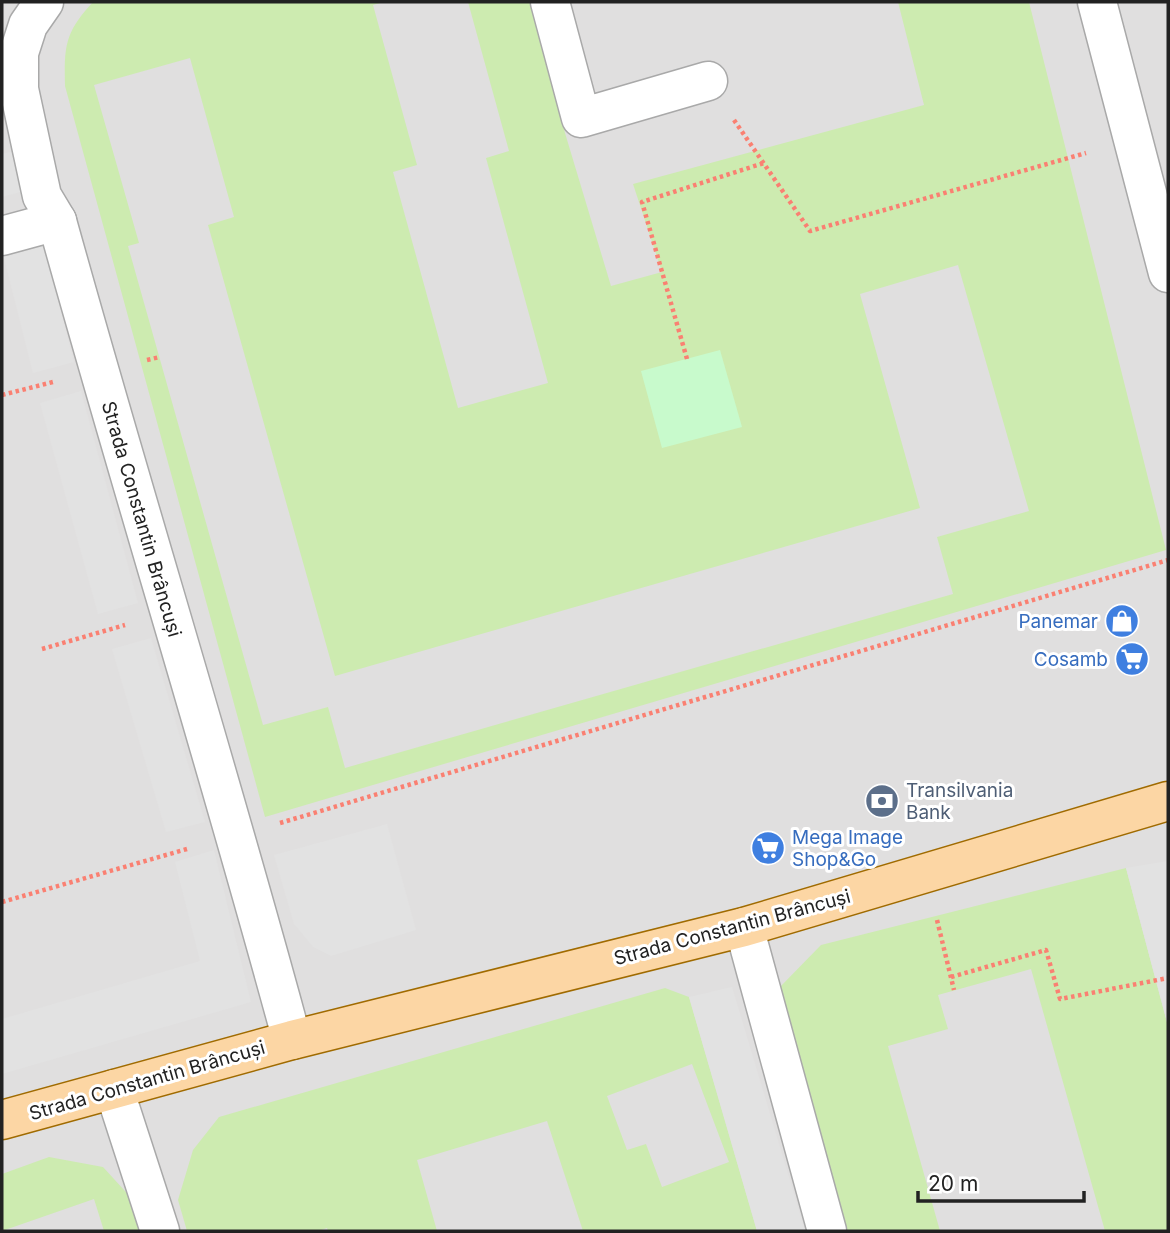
<svg xmlns="http://www.w3.org/2000/svg" width="1170" height="1233" viewBox="0 0 1170 1233" font-family="Inter,sans-serif">
<style>
.residential{fill:#e0dfdf}
.grass{fill:#cdebb0;fill-rule:evenodd}
.park{fill:#c8facc}
.parking{fill:#e2e2e2}
.lines{fill:none;stroke-linecap:round;stroke-linejoin:round}
.minor-casing{stroke:#a9a9a9;stroke-width:41}
.major-casing{stroke:#a06b00;stroke-width:41}
.path{stroke:#fa8072;stroke-width:4.5;stroke-dasharray:3.5 3.5;stroke-linecap:butt}
.minor{stroke:#fff;stroke-width:38}
.major{stroke:#fcd6a4;stroke-width:38}
.labels{text-anchor:middle;stroke-width:6;stroke-linejoin:round;paint-order:stroke}
.street-label{font-size:19px;fill:#222;stroke:#fff}
.shop-label{font-size:19px;fill:#366cbe;stroke:#fff;text-anchor:end}
.service-label{font-size:19px;fill:#4e5e75;stroke:#fff;text-anchor:start}
</style>
<rect width="100%" height="100%" fill="#f2efe9"/>
<rect class="residential" x="2" y="2" width="1166" height="1229"/>
<g class="grass">
<path d="M 93,2 L 384,2 L 373,5 L 417,165 L 393,172 L 458,408 L 548,383 L 486,158 L 509,151 L 468,2 L 531,2 L 565,133 L 611,286 L 662,272 L 633,184 L 924,105 L 898,2 L 1029,2 L 1166,550 L 265,817 L 65,86 C 64,46 65,32 93,2 ZM 190,58 L 234,217 L 208,225 L 335,676 L 920,508 L 860,294 L 958,265 L 1029,511 L 937,537 L 953,594 L 345,768 L 328,707 L 263,725 L 128,246 L 139,243 L 94,85 Z"/>
<polygon points="1126,868 1168,1026 1168,1231 1105,1231 1031,969 938,995 948,1029 888,1046 940,1231 846,1231 793,1058 780,987 821,945"/>
<path d="M 665,988 L 689,997 L 757,1231 L 583,1231 L 547,1121 L 417,1160 L 437,1231 L 328,1231 L 327,1228 L 318,1231 L 187,1231 L 178,1200 L 193,1150 L 219,1117 ZM 692,1064 L 729,1162 L 662,1187 L 646,1144 L 627,1150 L 607,1096 Z"/>
<polygon points="49,1157 103,1167 135,1202 142,1231 104,1231 94,1199 2,1231 2,1174"/>
</g>
<polygon class="park" points="720,350 742,427 662,448 641,371"/>
<g class="parking">
<polygon points="14,151 24,191 2,197 2,154"/>
<polygon points="42,238 74,362 33,373 2,250"/>
<polygon points="81,391 138,603 98,614 40,403"/>
<polygon points="151,638 205,822 166,832 112,649"/>
<polygon points="387,824 416,930 331,956 313,947 294,924 274,855"/>
<polygon points="214,850 251,1002 2,1074 2,1019 200,961 175,862"/>
<polygon points="1168,861 1168,1026 1126,868"/>
<polygon points="732,987 805,1231 757,1231 689,997"/>
</g>
<g class="lines">
<g class="minor-casing">
<g id="minor">
<path d="M 44,2 L 28,25 L 19,53 L 19,89 L 42,196 L 57,221 C 133,495 218,766 292,1040"/>
<polyline points="550,2 581,118 708,81"/>
<polyline points="1097,2 1168,273"/>
<polyline points="2,236 57,221"/>
<polyline points="744,927 827,1231"/>
<polyline points="114,1089 160,1231"/>
</g>
</g>
<g class="major-casing">
<polyline id="major" points="2,1120 292,1040 744,927 1168,801"/>
</g>
<g class="path">
<polyline points="734,120 810,231 1086,153"/>
<polyline points="687,359 642,202 764,163"/>
<polyline points="147,360 160,357"/>
<polyline points="2,395 53,382"/>
<polyline points="42,649 125,625"/>
<polyline points="280,823 1168,560"/>
<polyline points="2,902 187,849"/>
<polyline points="937,920 954,990"/>
<polyline points="951,977 1046,950 1060,999 1168,978"/>
</g>
<use href="#minor" class="minor"/>
<use href="#major" class="major"/>
</g>
<defs>
<g id="shop-disc" transform="scale(1.75)"><circle r="9.5" fill="#3f7fe0" stroke="#fff"/><path d="M-5-2.5h2.3a2.7 3.5 0 0 1 5.4 0H5L5.5 6h-11ZM-1.5-2.5h3a1.5 2.3 0 0 0-3 0Z" fill="#fff"/></g>
<g id="supermarket-disc" transform="scale(1.75)"><circle r="9.5" fill="#3f7fe0" stroke="#fff"/><path d="M-6-5.5h2.5l.6 2H6L4.5 2H-2.5L-4.4-4H-6ZM-1.5 3.2a1.3 1.3 0 1 0 .1 0ZM3 3.2a1.3 1.3 0 1 0 .1 0Z" fill="#fff"/></g>
<g id="bank-disc" transform="scale(1.75)"><circle r="9.5" fill="#5c6f8a" stroke="#fff"/><path d="M-6-4H6V4H-6ZM0-2.3a2.3 2.3 0 1 0 0 4.6a2.3 2.3 0 1 0 0-4.6Z" fill="#fff"/></g>
</defs>
<g fill-rule="evenodd">
<use href="#shop-disc" x="1122" y="621"/>
<use href="#supermarket-disc" x="1132" y="659"/>
<use href="#bank-disc" x="882" y="801"/>
<use href="#supermarket-disc" x="768" y="848"/>
</g>
<g class="labels">
<g class="street-label">
<text transform="translate(142 519) rotate(74)" y="7">Strada Constantin Brâncuși</text>
<text transform="translate(732 927) rotate(-15)" y="7">Strada Constantin Brâncuși</text>
<text transform="translate(147 1080) rotate(-16)" y="7">Strada Constantin Brâncuși</text>
</g>
<g class="shop-label">
<text x="1098" y="628">Panemar</text>
<text x="1108" y="666">Cosamb</text>
<text x="792" y="844" text-anchor="start">Mega Image<tspan x="792" dy="22">Shop&amp;Go</tspan></text>
</g>
<g class="service-label">
<text x="906" y="797">Transilvania<tspan x="906" dy="22">Bank</tspan></text>
</g>
</g>
<rect width="1170" height="1233" fill="none" stroke="#222222" stroke-width="7"/>
<path d="M918 1191v10h166v-10" fill="none" stroke="#222222" stroke-width="3.5"/>
<text x="928" y="1191" font-size="21" fill="#222222" stroke="#ffffff" stroke-width="5" paint-order="stroke">20 m</text>
</svg>
